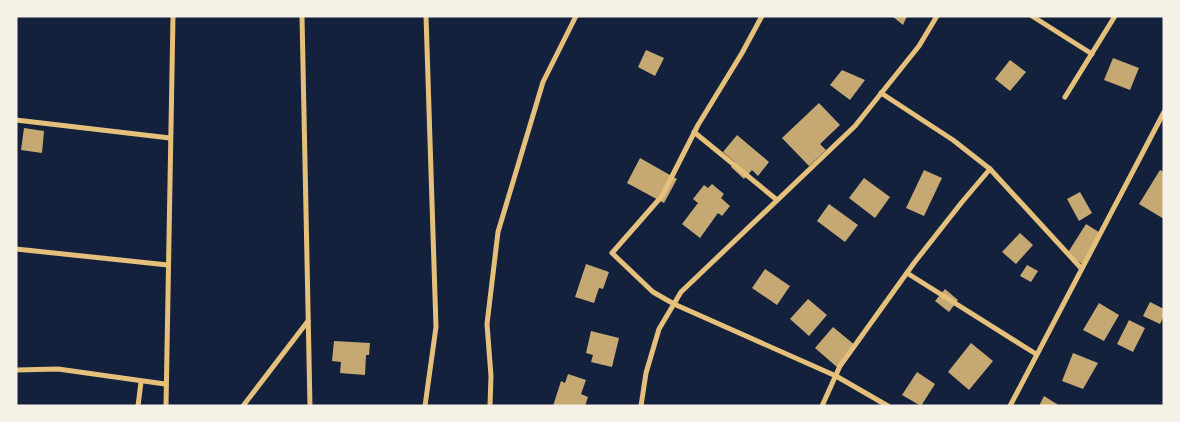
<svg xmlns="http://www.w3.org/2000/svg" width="1180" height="422" viewBox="0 0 1180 422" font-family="Raleway,sans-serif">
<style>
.building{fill:#c6a872}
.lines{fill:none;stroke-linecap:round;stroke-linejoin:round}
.minor{stroke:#e5c07b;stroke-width:5}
</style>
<rect width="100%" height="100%" fill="#14213d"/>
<g class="building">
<polygon points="892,16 907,16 903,25"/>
<polygon points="646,50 664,58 655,76 638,67"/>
<polygon points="1113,58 1139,68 1130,90 1104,80"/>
<polygon points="1010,60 1026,72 1010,91 995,79"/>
<polygon points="842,70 865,80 850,100 830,85"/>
<polygon points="819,103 840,125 820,144 826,150 809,166 782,138"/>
<polygon points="24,128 44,131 42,153 21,150"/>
<polygon points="737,135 769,162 758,176 752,170 744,179 731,167 735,162 723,152"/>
<polygon points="640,158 677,179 664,203 627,183"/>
<polygon points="924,170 942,178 924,216 906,208"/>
<polygon points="1160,170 1164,172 1164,219 1139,204"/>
<polygon points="864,178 890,197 875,218 849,198"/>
<polygon points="712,184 724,194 721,198 730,206 722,216 718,213 700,238 682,224 698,203 693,199 704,185 708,188"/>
<polygon points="1080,192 1092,213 1079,221 1067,199"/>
<polygon points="829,204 858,225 845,242 817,221"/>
<polygon points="1086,224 1102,234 1082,264 1067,254"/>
<polygon points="1020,233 1033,245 1016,264 1002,252"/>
<polygon points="586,264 609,272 603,289 599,288 594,303 575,297"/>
<polygon points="1027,265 1038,271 1031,282 1020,276"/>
<polygon points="765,269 790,286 777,305 752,288"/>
<polygon points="945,289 958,300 949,312 935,301"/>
<polygon points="808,299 827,315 809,336 790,319"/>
<polygon points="1150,302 1164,309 1164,316 1160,324 1143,316"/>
<polygon points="1099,303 1119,315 1104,341 1083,330"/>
<polygon points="1129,320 1145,328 1133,352 1117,344"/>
<polygon points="833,327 856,346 838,368 815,348"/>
<polygon points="591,331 619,338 612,367 591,362 593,355 586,353"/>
<polygon points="334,341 370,343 369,355 366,355 365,375 340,373 341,362 332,361"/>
<polygon points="971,343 993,361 969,390 948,372"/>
<polygon points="1073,353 1098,363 1083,389 1062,381"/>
<polygon points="917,372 935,384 921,406 902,395"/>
<polygon points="568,374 586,380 581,394 588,397 585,406 553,406 561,381 565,383"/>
<polygon points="1044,396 1060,406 1039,406"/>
</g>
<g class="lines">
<g class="minor">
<polyline points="302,16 310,406"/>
<polyline points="762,16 742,53 698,125 662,196 612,253 653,292 674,304 836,376 888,406"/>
<polyline points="1032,16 1092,54"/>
<polyline points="881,93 953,140 990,169 1081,268"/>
<polyline points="1065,97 1115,16"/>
<polyline points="16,120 170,138"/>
<polyline points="694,132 777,200"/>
<polyline points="16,249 168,265"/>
<polyline points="907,273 1036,354"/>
<polyline points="16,370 58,369 165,384"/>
<polyline points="138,406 141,382"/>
<polyline points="166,406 173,16"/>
<polyline points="243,406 308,321"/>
<polyline points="425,406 436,327 426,16"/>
<polyline points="490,406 491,376 487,324 498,232 543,82 576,16"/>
<polyline points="641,406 646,373 659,329 681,292 855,126 919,46 937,16"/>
<polyline points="822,406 840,366 914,263 962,202 990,169"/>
<polyline points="1010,406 1164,112"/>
</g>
</g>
<rect width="1180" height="422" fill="none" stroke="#f6f1e7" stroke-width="35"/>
</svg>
